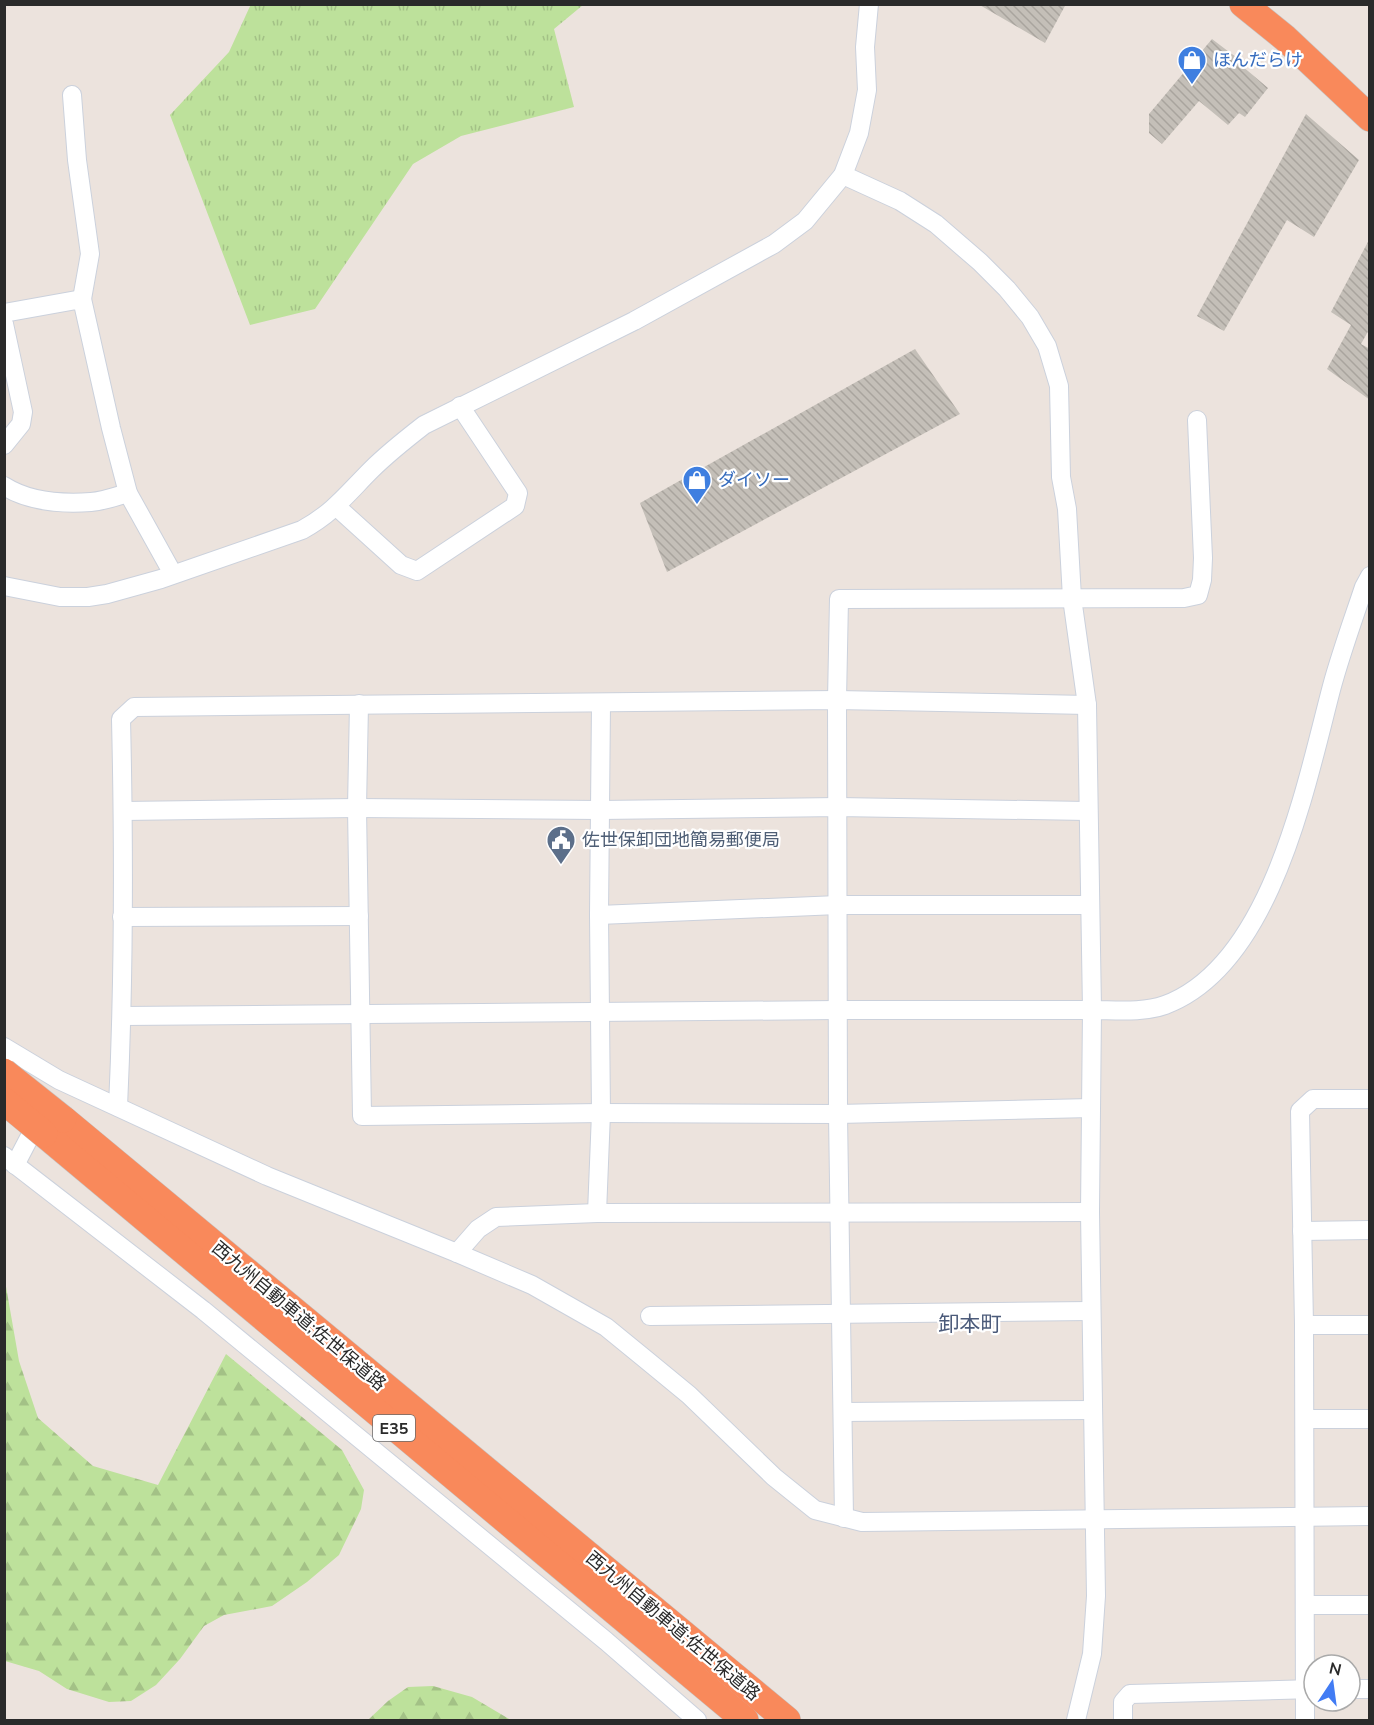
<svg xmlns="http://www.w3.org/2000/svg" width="1374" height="1725" viewBox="0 0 1374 1725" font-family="'Nunito Sans','Noto Sans JP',sans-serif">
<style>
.grass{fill:url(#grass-tufts)}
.forest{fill:url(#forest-firs)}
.building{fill:url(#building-back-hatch)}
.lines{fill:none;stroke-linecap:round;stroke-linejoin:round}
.minor-casing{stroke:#cbd1dc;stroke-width:20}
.highway-casing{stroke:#c3c3c3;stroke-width:28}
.minor{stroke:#fff;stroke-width:18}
.highway{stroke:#f9895b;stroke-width:27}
.highway-bridge-casing{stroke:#c3c3c3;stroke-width:28;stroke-linecap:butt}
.highway-bridge{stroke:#f9895b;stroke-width:27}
.labels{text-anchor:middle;stroke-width:4.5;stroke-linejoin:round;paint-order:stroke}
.shield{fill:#fff;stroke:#6a6a6a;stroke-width:1.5}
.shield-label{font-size:16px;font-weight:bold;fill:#2a2a2a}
.shop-label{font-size:18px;fill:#366cbe;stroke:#fff;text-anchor:start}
.service-label{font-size:18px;fill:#4e5e75;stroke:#fff;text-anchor:start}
.street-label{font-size:18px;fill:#2a2a2a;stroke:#fff}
.quarter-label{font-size:21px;fill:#4c5b7a;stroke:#fff}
</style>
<defs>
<pattern id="grass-tufts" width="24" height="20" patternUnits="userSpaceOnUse" patternTransform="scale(1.5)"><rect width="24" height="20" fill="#bde19b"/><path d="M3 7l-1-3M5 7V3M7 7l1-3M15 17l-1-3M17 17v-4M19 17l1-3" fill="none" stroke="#a3c186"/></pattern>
<pattern id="forest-firs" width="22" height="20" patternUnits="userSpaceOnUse" patternTransform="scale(1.5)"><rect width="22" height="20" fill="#bde19b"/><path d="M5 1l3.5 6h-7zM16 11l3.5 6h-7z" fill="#a3c186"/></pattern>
<pattern id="building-back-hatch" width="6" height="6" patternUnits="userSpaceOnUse" patternTransform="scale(1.5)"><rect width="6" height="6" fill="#c4bfb8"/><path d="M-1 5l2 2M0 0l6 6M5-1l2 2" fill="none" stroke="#a9a49e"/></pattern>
</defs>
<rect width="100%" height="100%" fill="#ece3dd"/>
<polygon class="grass" points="251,4 583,5 554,29 574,107 461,136 413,164 315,309 250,325 170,115 229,52"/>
<g class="forest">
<polygon points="4,1275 19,1361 38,1418 93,1466 158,1485 226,1354 342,1450 364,1490 361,1509 339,1555 307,1582 272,1606 224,1615 204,1626 180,1659 156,1685 131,1701 109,1702 67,1689 39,1671 5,1661"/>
<polygon points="433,1686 472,1697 511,1720 368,1720 388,1701 408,1687"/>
</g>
<g class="building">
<polygon points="978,4 1066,4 1045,43"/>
<polygon points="1212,39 1237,58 1235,60 1268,88 1245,117 1239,113 1228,125 1199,101 1162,144 1149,133 1149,114"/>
<polygon points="1306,114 1359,160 1314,237 1287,220 1224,331 1197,316"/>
<polygon points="1370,238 1370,328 1361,344 1370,349 1370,400 1327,369 1351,325 1331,312"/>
<polygon points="915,349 960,414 667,572 640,503"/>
</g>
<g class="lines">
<g class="minor-casing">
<g id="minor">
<polyline points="72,95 77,160 90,254 82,299"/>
<polyline points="843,175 900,201 936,224 980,262 1007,289 1030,317 1047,346 1059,386 1061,477 1067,509 1072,598 1087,705 1092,1010 1090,1212 1096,1596 1092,1654 1076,1720"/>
<polyline points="4,313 82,299 111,428 128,493 173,574"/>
<polyline points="4,324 23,412 21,424 4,445"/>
<path d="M 4,486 C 29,502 63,504 91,502 C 104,501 117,496 128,493"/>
<polyline points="337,507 401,565 417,571 515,506 518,493 460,406"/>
<path d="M 4,586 L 60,597 L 88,597 L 107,594 L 161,579 L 302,530 C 333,513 347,494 371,470 C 388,453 406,439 424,425 L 634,321 L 774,244 L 805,221 L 843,175 L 859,133 L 867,90 L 865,47 L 869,4"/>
<polyline points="359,704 357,808 362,1116 601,1113 838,1114 1091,1108"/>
<polyline points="123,811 357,808 600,810 838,807 1087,811"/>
<polyline points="599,915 838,905 1089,905"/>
<polyline points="122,917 359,916"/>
<path d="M 122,1016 L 838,1010 L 1092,1010 C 1115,1010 1143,1013 1165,1005 C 1272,965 1306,784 1332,686 C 1341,653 1353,620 1364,587 L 1370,576"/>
<polyline points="4,1047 59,1080 267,1176 457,1253 532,1285 606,1327 644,1358 689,1395 774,1477 815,1510 862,1522 1370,1516"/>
<path d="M 118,1107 C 124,978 124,848 121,719 L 134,707 L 837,700 L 1087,705"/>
<polyline points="4,1156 203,1310 606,1641 697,1720"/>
<polyline points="15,1165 39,1119"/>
<polyline points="597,1213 601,1113 599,915 601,704"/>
<polyline points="1302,1231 1370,1230"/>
<polyline points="457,1253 478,1229 496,1217 597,1213 1090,1212"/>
<polyline points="650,1316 1091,1311"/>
<polyline points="1304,1325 1370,1325"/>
<polyline points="843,1412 1093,1410"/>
<polyline points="1305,1419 1370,1419"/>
<polyline points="844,1518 838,1114 837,700 839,599 1184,598 1198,595 1202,580 1203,558 1197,420"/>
<polyline points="1305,1605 1370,1605"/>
<polyline points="1350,1689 1370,1689"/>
<polyline points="1123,1720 1123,1702 1130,1694 1314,1689"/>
<polyline points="1305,1720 1304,1325 1300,1111 1313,1099 1370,1099"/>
</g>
</g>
<g class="highway-casing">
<g id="highway">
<polyline points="1243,4 1285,38 1370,118"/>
<polyline points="63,1119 787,1720"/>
<polyline points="44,1134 745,1720"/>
</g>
</g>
<use href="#minor" class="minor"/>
<use href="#highway" class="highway"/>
<g class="highway-bridge-casing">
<g id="highway-bridge">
<polyline points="4,1072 63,1119"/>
<polyline points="4,1101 44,1134"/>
</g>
</g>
<use href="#highway-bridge" class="highway-bridge"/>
</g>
<defs>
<g id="shop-pin" transform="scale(1.5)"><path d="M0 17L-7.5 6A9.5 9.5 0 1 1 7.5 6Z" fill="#3f7fe0" stroke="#fff"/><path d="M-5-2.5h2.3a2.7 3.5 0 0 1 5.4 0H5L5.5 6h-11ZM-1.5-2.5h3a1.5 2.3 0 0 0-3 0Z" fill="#fff"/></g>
<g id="civic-pin" transform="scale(1.5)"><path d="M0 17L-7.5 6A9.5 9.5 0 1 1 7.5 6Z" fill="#5c6f8a" stroke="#fff"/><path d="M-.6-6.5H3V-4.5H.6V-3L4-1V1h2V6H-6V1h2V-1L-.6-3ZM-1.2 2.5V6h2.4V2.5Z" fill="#fff"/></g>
</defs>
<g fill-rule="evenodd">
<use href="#shop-pin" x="1192" y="60"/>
<use href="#shop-pin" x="697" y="480"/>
<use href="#civic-pin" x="561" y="840"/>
</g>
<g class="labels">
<rect class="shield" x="373" y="1415" width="42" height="26" rx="4.5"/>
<g class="shield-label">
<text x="394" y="1434">E35</text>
</g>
<g class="shop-label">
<text x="1213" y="66">ほんだらけ</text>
<text x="718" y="486">ダイソー</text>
</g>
<g class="service-label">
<text x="582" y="846">佐世保卸団地簡易郵便局</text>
</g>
<g class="street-label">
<text transform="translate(299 1316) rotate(40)" y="6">西九州自動車道;佐世保道路</text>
<text transform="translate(673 1626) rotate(40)" y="6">西九州自動車道;佐世保道路</text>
</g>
<g class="quarter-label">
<text x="970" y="1331">卸本町</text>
</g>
</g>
<rect width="1374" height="1725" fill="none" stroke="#2a2a2a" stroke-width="12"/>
<g transform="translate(1332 1683) rotate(13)"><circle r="28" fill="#ffffff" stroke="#aaaaaa" stroke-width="1.5"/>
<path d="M0-4.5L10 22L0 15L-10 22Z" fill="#427cf4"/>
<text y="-9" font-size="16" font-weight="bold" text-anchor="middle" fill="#2a2a2a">N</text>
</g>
</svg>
